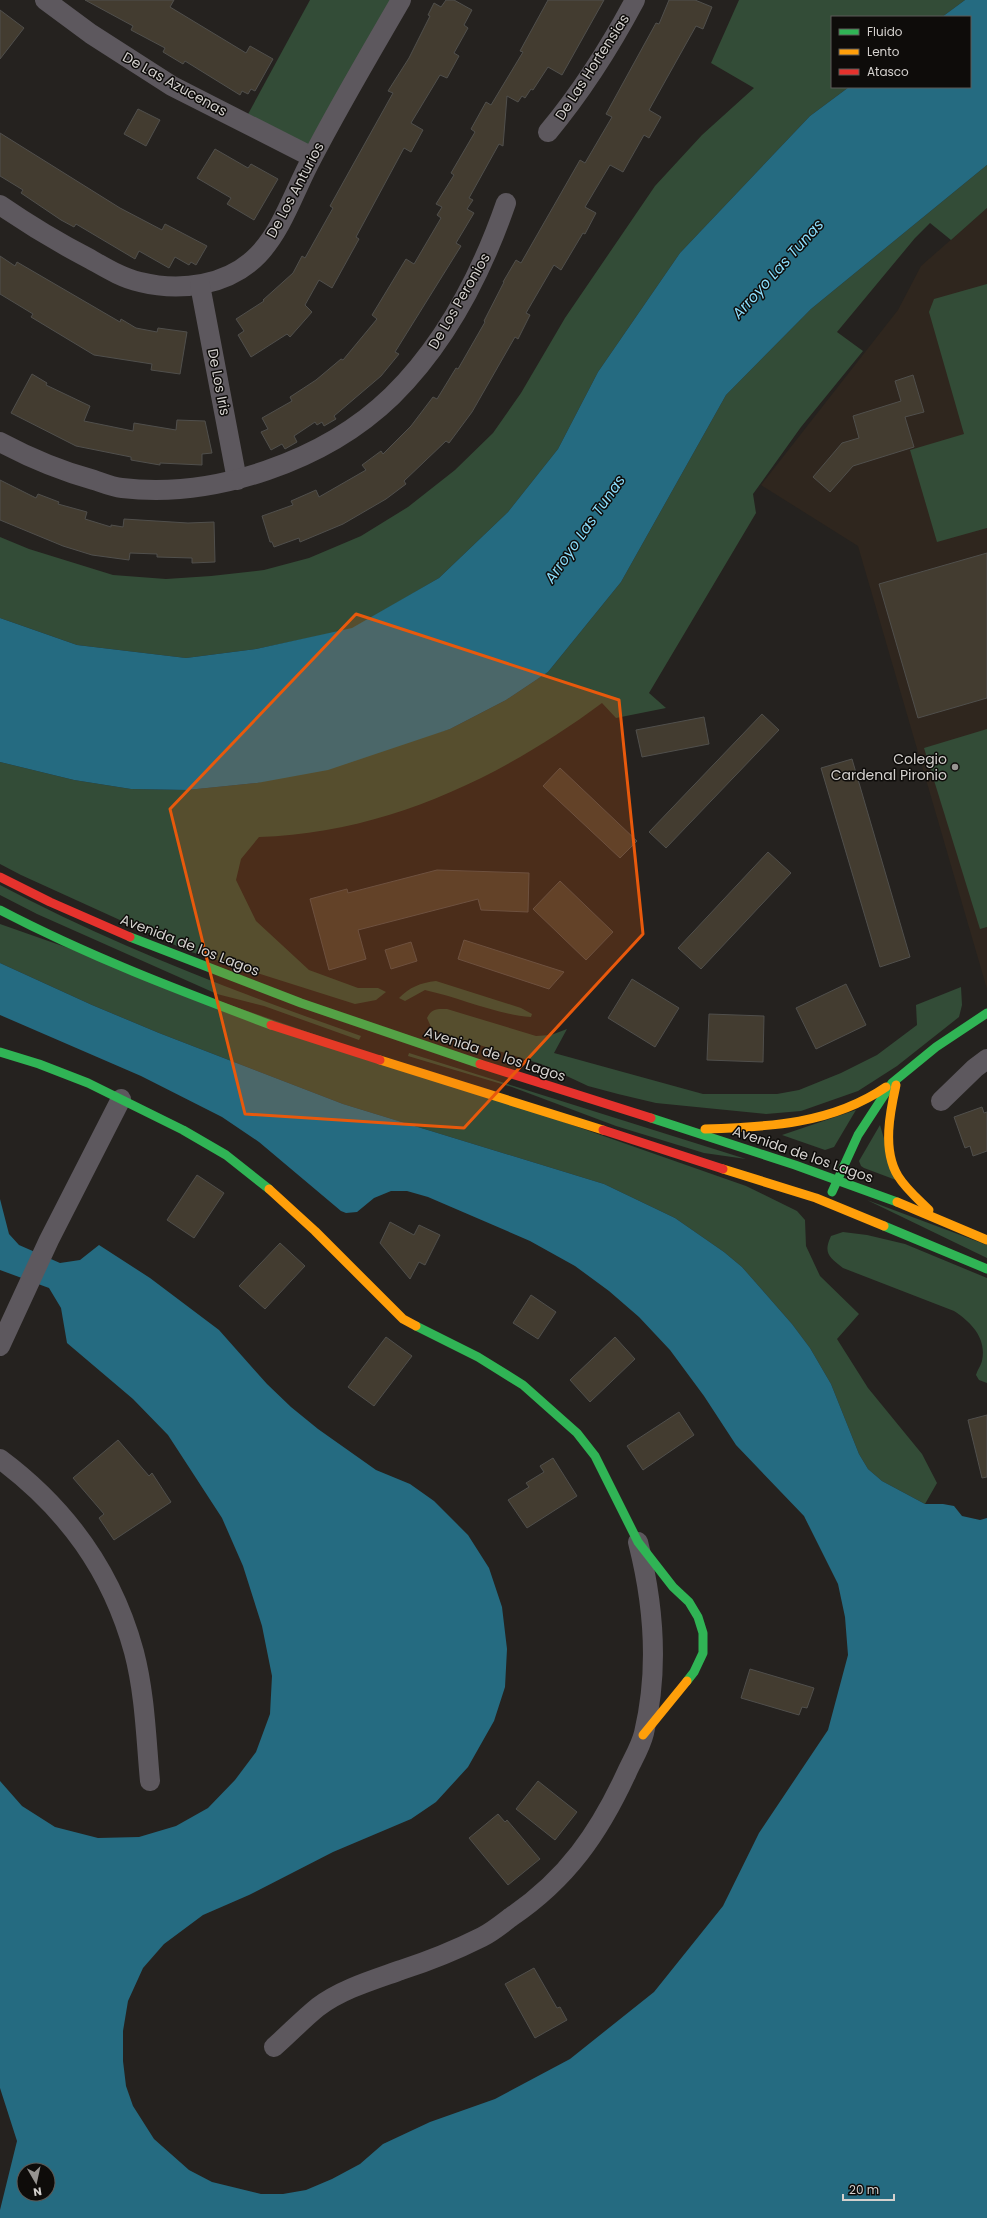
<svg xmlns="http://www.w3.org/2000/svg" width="987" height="2218" viewBox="0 0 987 2218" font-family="Poppins,sans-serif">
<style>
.built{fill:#2f261e}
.green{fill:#334c37}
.water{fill:#256b81;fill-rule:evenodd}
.building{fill:#433c30;stroke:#504f4c}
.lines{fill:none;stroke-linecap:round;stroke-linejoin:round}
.street{stroke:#5d585e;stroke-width:20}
.fast{stroke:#30b455;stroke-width:9}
.slow{stroke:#ff9f0a;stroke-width:9}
.jam{stroke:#e5322d;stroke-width:9}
.marked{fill:#e8590c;fill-opacity:0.2;stroke:#e8590c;stroke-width:3;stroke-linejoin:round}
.poi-dot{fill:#979491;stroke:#0e0c0a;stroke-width:1.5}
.labels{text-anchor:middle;stroke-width:3;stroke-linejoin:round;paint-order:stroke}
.street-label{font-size:14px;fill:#d4d1ce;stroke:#0e0c0a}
.poi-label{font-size:14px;fill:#d4d1ce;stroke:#0e0c0a;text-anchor:end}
.water-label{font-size:15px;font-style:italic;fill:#8ddefc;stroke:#0e0c0a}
</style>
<rect width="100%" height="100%" fill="#25221f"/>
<polygon class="built" points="987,208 987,989 858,546 761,485 898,310 921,266"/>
<g class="green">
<polygon points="310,0 392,0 310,150 247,116"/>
<polygon points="739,0 965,0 942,17 832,17 832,87 849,87 810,116 680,253 598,372 558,449 508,512 439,578 352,629 256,649 186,658 77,645 0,618 0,537 29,549 113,575 166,579 211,576 264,570 309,558 361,536 408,507 455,470 493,433 521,393 565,318 655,186 702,135 754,88 711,63"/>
<path d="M 987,165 L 987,208 L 951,240 L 930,223 L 915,238 L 837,332 L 863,351 L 801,427 L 753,494 L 756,513 L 649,693 L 666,708 L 616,718 L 602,703 C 501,778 385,833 259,837 L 241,859 L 236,880 L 256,921 L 309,970 L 358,988 L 378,988 L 386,992 L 376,1000 L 355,1004 L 188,951 L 21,875 L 0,864 L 0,762 L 74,780 L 131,789 L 187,790 L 257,783 L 450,729 L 506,700 L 548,672 L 621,582 L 726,395 L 811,309 Z"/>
<polygon points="987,284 987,528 937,542 910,450 964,434 929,312 934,299"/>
<polygon points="987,729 987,927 980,929 924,748"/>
<path d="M 0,885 C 115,946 238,993 361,1036 L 359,1040 L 264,1006 L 217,994 L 37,914 L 0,895 Z"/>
<polygon points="0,924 746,1186 797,1211 805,1220 806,1246 820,1276 859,1314 837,1339 868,1388 922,1454 937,1483 925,1504 882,1481 868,1469 859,1454 831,1384 810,1348 792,1324 742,1267 724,1252 675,1218 604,1184 343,1104 159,1033 92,1005 0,963"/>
<path d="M 436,981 L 521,1008 L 532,1014 L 531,1017 C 495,1014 461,998 425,990 L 405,1001 L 399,998 C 410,987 420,983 436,981 Z"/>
<path d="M 961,987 L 962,1005 L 959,1017 L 897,1066 L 858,1091 L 801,1111 L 766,1114 L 656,1103 L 618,1094 L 588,1086 L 541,1064 L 441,1033 L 432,1029 L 427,1018 C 432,1008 437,1009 447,1009 L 536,1036 L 551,1035 L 567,1029 L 554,1053 L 703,1094 L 777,1094 L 799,1090 L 841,1073 L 877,1055 L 917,1025 L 916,1005 Z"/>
<polygon points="409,1053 746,1159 704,1153 616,1126 512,1087 408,1056"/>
<polygon points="856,1110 834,1147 825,1150 782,1135"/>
<polygon points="880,1125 896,1180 864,1168 861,1166 859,1161"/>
<polygon points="867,1200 987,1245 987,1258"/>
<path d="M 843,1232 L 867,1235 L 905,1244 L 987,1278 L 987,1383 L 979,1380 L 976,1375 C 977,1370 981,1366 982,1361 C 987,1338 971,1322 954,1311 L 843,1268 C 829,1257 823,1253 831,1236 Z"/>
</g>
<g class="water">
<polygon points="965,0 987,0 987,165 811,309 726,395 621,582 548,672 506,700 450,729 328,770 257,783 187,790 131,789 74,780 0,762 0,618 77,645 186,658 256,649 352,628 439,578 508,512 558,449 598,372 680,253 810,116 849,87 970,87 970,17 942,17"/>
<path d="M 0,963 L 92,1005 L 159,1033 L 343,1104 L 604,1184 L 675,1218 L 724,1252 L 742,1267 L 792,1324 L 810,1348 L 831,1384 L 859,1454 L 868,1469 L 882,1481 L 925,1504 L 943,1504 L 954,1506 L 962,1516 L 980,1520 L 987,1518 L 987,2218 L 0,2218 L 0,2210 L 17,2141 L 0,2088 L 0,1781 L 22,1806 L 55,1827 L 98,1838 L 139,1837 L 176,1826 L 208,1808 L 235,1780 L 256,1752 L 270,1714 L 272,1676 L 262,1626 L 243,1566 L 222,1518 L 168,1435 L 133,1399 L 67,1343 L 61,1308 L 49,1288 L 0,1270 L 0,1199 L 9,1234 L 19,1245 L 60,1263 L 80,1260 L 99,1245 L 150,1278 L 219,1330 L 267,1384 L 291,1407 L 318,1429 L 376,1470 L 410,1484 L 434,1501 L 468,1535 L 489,1568 L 502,1607 L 507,1649 L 505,1687 L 494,1721 L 468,1767 L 436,1802 L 411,1819 L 333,1852 L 249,1895 L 203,1915 L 164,1944 L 143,1968 L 128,2001 L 123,2031 L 123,2061 L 126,2086 L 133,2106 L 154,2139 L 189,2170 L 212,2182 L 261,2194 L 283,2194 L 306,2190 L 332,2179 L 360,2164 L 383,2144 L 430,2122 L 495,2099 L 570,2059 L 654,1992 L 723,1906 L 759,1833 L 828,1730 L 848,1655 L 845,1617 L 838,1584 L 804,1516 L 736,1445 L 704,1396 L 670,1350 L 639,1317 L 609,1291 L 575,1266 L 530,1241 L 428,1197 L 407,1191 L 391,1191 L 374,1198 L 357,1212 L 346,1213 L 341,1211 L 259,1142 L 222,1117 L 141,1076 L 0,1015 ZM 24,2170 L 48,2170 L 48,2194 L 24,2194 Z"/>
</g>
<g class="building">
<polygon points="85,0 174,0 170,7 246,53 250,46 273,59 255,91 251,89 248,94 242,91 240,95 185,61 183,64 163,52 165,48 131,30 133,26"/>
<polygon points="446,0 454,0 472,10 464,25 468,28 454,53 459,56 447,78 440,75 411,123 423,130 411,152 404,148 356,237 359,239 332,288 319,280 305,305 312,312 290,337 287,334 251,357 238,335 244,331 236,319 264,301 263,300 293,273 302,256 305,258 333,208 330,206 393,93 388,91 409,58 430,16 428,15 434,3 441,7"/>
<polygon points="548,0 604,0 562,75 548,67 533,90 531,89 525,98 522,96 518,102 507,96 503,146 499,144 469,198 473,200 467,209 474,213 456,243 461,246 395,352 399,354 381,376 334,416 336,419 324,426 322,422 317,425 315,422 294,436 297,442 285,449 282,444 271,450 261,432 268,429 262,418 292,401 290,397 316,380 341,359 343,360 377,319 372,315 406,259 414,264 441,218 437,215 442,207 436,204 454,175 451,173 475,132 471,129 486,102 491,105 523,52 520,51"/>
<polygon points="669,0 695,0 712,7 703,29 696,26 649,110 661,117 649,138 644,135 623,172 610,165 585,207 596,213 585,234 583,233 561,270 554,265 526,313 530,315 518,339 515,337 472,412 449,443 446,441 404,481 406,484 386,499 343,524 300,542 299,538 274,547 272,542 270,542 262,516 293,505 291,501 316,490 319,497 366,470 362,465 381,451 383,454 411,426 433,397 437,399 456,368 458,369 485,322 484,321 504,282 503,282 516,260 521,263 580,160 585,163 612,117 606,114 656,23 659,24"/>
<polygon points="0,10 24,28 0,59"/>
<polygon points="138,109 160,120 146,146 124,134"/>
<polygon points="0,133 120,208 162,230 165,224 207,246 196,265 191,262 189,265 175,257 169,268 139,251 135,259 76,224 74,227 61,220 21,193 23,190 0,176"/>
<polygon points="215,149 248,168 251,164 278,179 254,220 227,204 231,198 197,178"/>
<polygon points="0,256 15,266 17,262 120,322 121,319 136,328 157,332 158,328 187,332 180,374 151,370 152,364 94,355 31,317 33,314 0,294"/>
<polygon points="32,374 47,383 46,385 90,406 84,421 133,431 134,423 176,430 177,420 205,421 212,453 202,454 202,465 160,463 160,465 131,460 131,457 76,446 11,413"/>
<polygon points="913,375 924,412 905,417 914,447 853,466 830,492 813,477 842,443 859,438 853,416 901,401 895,381"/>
<polygon points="0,480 36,498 38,494 59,502 58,504 87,512 85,519 111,527 111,525 123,527 124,519 188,523 214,522 215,562 192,563 192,558 157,557 157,554 130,553 129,560 92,555 63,546 0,520"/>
<polygon points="987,553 987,698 918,718 879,584"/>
<polygon points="762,714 779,730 666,848 649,832"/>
<polygon points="704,717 709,744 642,757 636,730"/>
<polygon points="852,759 910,957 880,967 821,768"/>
<polygon points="560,768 637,841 620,858 543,786"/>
<polygon points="768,852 791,873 701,969 678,948"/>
<polygon points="437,870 529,873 528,912 481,910 478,899 358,930 366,959 329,970 310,899 347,889 348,893"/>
<polygon points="560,881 613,932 586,960 533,909"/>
<polygon points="464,940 564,972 549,989 458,959"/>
<polygon points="411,942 417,961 391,969 385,950"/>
<polygon points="632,979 679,1008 655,1047 608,1018"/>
<polygon points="846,984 866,1025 816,1049 796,1008"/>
<polygon points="709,1014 764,1016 763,1062 707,1060"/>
<polygon points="982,1107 984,1113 987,1112 987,1151 973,1156 970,1146 965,1148 954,1117"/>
<polygon points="197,1175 224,1193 194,1238 167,1220"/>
<polygon points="390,1222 414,1235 419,1225 440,1235 425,1265 419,1262 410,1279 380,1243"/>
<polygon points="280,1243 305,1266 265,1309 239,1286"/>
<polygon points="531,1295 556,1312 538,1339 513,1323"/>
<polygon points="386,1337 412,1356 374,1406 348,1387"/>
<polygon points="615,1337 635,1359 590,1402 570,1380"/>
<polygon points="679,1412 694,1435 643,1470 627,1446"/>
<polygon points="987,1415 987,1477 982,1478 968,1420"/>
<polygon points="118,1440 149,1476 152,1473 171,1502 114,1540 99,1518 104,1514 73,1478"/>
<polygon points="553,1458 577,1496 527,1528 508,1500 529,1487 526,1483 544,1472 540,1466"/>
<polygon points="750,1669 814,1688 807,1708 802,1707 799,1715 741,1698"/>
<polygon points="538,1781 577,1812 555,1840 516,1809"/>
<polygon points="498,1814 505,1822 507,1820 540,1859 508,1885 469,1838"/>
<polygon points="534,1968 557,2008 560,2007 567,2020 535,2038 505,1984"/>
</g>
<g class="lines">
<g class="street">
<polyline points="45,0 91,34 172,86 312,157"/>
<path d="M 548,132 C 582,91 610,47 635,0"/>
<path d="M 0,205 C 29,225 59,243 90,259 C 106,268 122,278 140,282 C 180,292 228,286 258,255 C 283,229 295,189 312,158 C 340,104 371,52 401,0"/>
<polyline points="200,285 237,480"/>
<path d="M 0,442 C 30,458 61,471 94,480 C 103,483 112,487 122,488 C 214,499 325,461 392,396 C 445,344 482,272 506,203"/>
<polyline points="941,1101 975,1068 987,1059"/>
<polyline points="0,1346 49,1240 121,1099"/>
<path d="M 0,1459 C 67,1509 112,1571 134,1652 C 145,1694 146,1738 150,1781"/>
<path d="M 274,2047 C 289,2034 303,2019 318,2007 C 342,1989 373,1980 401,1970 C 429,1961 456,1950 482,1937 C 492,1932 502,1924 511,1917 C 567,1879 599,1833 627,1772 C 633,1759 641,1746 644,1733 C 659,1670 654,1605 638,1542"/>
</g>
<g class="fast">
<path d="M 0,910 C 88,956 178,990 271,1025"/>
<polyline points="130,937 301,1003 480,1064"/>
<polyline points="0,1052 39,1064 88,1083 183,1130 226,1155 269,1189"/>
<polyline points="651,1118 795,1165 897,1202"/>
<polyline points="832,1192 858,1135 892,1083 936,1047 987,1013"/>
<polyline points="884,1226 987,1269"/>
<polyline points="416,1326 478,1357 523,1385 577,1433 595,1456 638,1542 673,1587 689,1602 698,1617 703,1633 703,1653 694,1672 687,1681"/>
</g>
<g class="slow">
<polyline points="380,1060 603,1130"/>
<path d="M 896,1085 C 890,1112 882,1150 898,1176 C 906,1189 918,1199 929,1210"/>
<path d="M 705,1129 C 769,1127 832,1124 886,1087"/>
<polyline points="723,1169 816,1198 884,1226"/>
<polyline points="269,1189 315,1231 403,1319 416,1326"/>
<polyline points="897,1202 987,1240"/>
<polyline points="643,1735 687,1681"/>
</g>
<g class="jam">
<polyline points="0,877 50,902 130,937"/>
<polyline points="271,1025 380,1060"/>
<polyline points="480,1064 651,1118"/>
<polyline points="603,1130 723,1169"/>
</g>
</g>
<path class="marked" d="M 356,614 L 619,700 L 643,934 L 464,1128 L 245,1114 L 170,809 Z"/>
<circle class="poi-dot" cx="955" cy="767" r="4"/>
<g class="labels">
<g class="street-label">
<text transform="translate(592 67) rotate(-57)" y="5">De Las Hortensias</text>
<text transform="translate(175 84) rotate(29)" y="5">De Las Azucenas</text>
<text transform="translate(295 190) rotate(-62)" y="5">De Los Anturios</text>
<text transform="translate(459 301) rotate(-60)" y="5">De Los Peronios</text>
<text transform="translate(219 382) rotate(79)" y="5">De Los Iris</text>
<text transform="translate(190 945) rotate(21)" y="5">Avenida de los Lagos</text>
<text transform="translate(495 1054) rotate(18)" y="5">Avenida de los Lagos</text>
<text transform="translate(803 1154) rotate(19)" y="5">Avenida de los Lagos</text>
</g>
<g class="poi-label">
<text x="947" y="764">Colegio<tspan x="947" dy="16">Cardenal Pironio</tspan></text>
</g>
<g class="water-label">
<text transform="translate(778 269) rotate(-48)" y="5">Arroyo Las Tunas</text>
<text transform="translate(585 529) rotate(-55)" y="5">Arroyo Las Tunas</text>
</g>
</g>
<rect x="831" y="16" width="140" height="72" fill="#0e0c0a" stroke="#5d5b58"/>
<rect x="839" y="29" width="20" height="6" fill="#30b455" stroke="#5d5b58"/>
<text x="867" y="36" font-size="12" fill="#d4d1ce">Fluido</text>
<rect x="839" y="49" width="20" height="6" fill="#ff9f0a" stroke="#5d5b58"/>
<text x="867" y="56" font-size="12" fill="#d4d1ce">Lento</text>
<rect x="839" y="69" width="20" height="6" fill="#e5322d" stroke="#5d5b58"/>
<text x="867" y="76" font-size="12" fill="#d4d1ce">Atasco</text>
<g transform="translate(36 2182) rotate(171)"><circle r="19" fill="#0e0c0a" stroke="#5d5b58"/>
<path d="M0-3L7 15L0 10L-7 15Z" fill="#979491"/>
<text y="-6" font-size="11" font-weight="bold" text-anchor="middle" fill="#d4d1ce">N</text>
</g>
<path d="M843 2194v6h51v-6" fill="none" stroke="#d4d1ce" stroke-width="2"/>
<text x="849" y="2194" font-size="12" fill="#d4d1ce" stroke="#0e0c0a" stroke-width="3" paint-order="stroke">20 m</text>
</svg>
